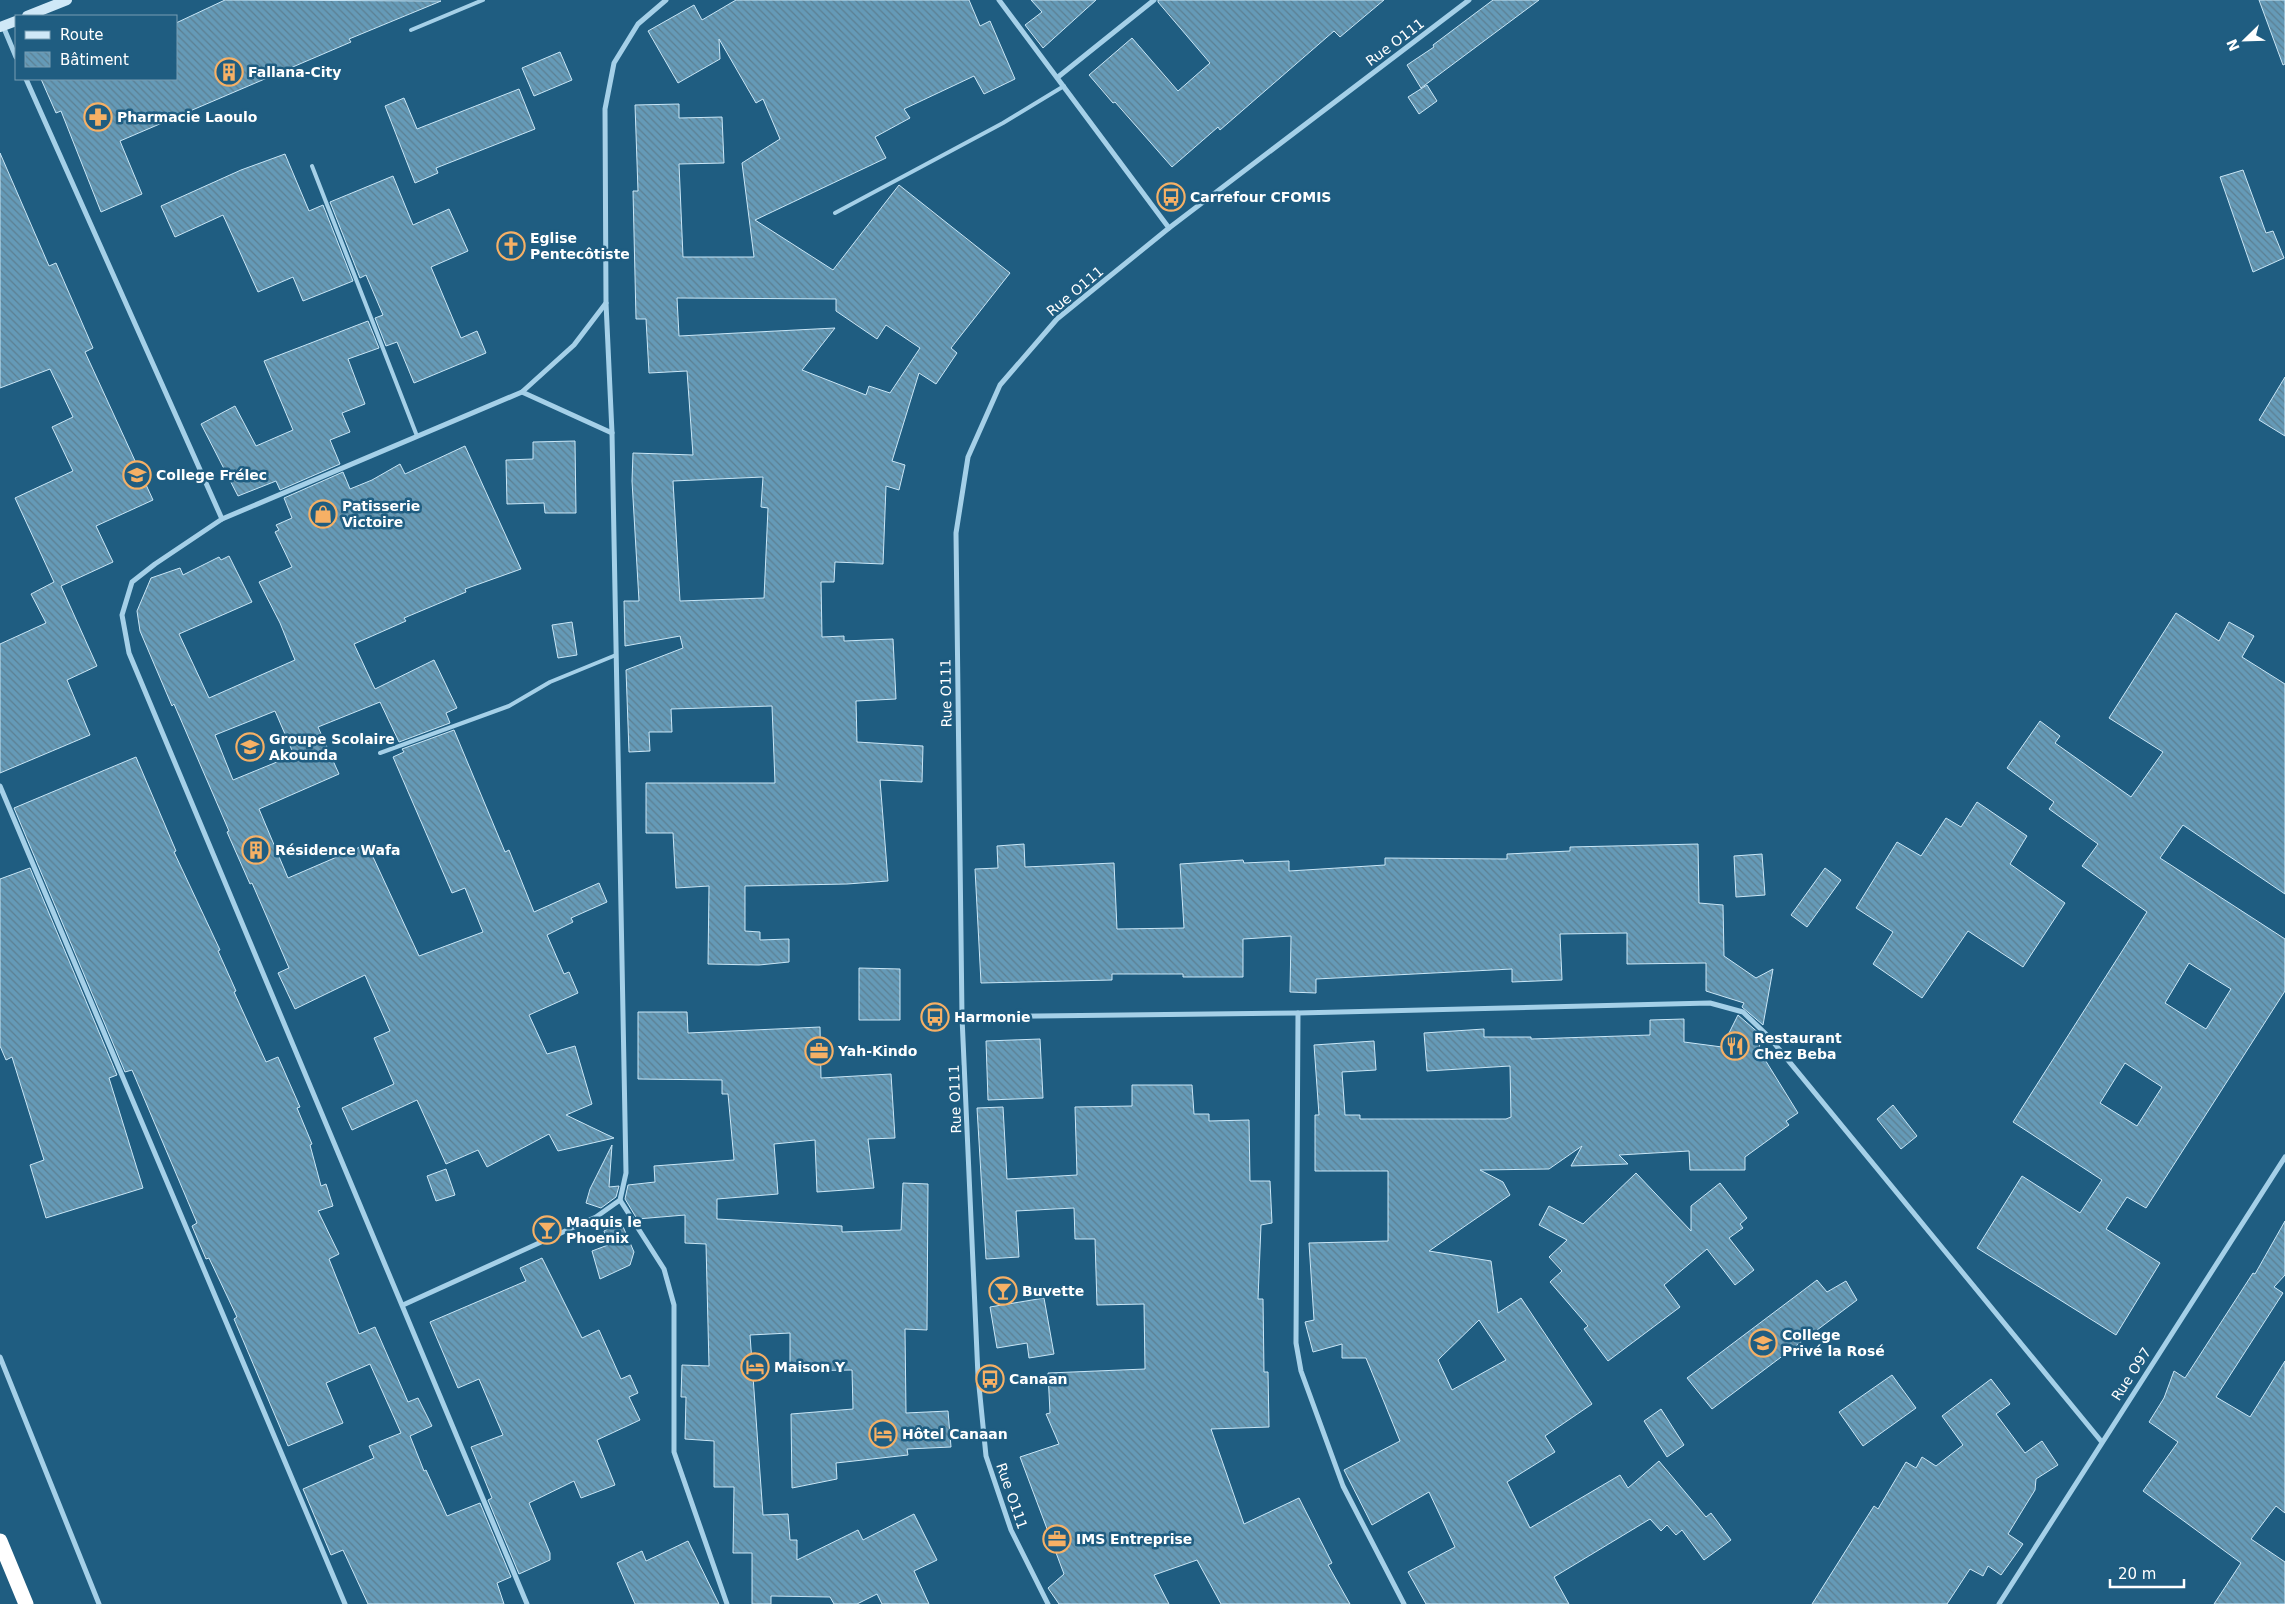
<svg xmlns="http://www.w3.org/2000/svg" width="2285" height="1604" viewBox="0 0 2285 1604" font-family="'DejaVu Sans',sans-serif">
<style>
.building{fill:url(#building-back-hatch);stroke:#c9e6f6;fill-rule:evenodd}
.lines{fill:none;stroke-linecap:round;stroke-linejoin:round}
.service{stroke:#a5d0e8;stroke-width:4}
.minor{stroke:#a5d0e8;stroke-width:5}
.secondary{stroke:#cfe8f7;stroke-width:10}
.motorway{stroke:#fff;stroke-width:15}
.labels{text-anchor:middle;stroke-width:5;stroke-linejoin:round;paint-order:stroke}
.street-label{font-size:14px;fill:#fff;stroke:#1f5d81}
.poi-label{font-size:14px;font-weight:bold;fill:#fff;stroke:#1f5d81;text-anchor:start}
</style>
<defs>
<pattern id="building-back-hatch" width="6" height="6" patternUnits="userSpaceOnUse" patternTransform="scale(1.25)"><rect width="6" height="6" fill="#659ab7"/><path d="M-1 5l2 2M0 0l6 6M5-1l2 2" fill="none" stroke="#5c7f92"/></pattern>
</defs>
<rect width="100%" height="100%" fill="#1f5d81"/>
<g class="building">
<polygon points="225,0 441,1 349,39 351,42 120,141 142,194 101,212 61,111 56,113 41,79 176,79 176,23"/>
<path d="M 736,0 L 969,0 L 980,26 L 990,21 L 1015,79 L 984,94 L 974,76 L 904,109 L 910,118 L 875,137 L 886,158 L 755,220 L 833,270 L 899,185 L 1010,273 L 951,348 L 957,353 L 936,384 L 919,373 L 892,461 L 905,465 L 899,490 L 886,486 L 883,564 L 835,562 L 834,582 L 821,582 L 822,637 L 844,636 L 844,641 L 893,639 L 896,699 L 856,701 L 857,742 L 923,746 L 922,782 L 880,780 L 888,881 L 847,884 L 745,886 L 745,931 L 760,932 L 760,940 L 789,939 L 789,962 L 759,965 L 708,964 L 709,886 L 676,888 L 673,833 L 646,833 L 646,783 L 775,783 L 772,706 L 671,709 L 672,732 L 649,732 L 650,751 L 629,752 L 626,670 L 683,648 L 680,636 L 625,646 L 624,601 L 639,601 L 632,481 L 633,453 L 693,455 L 687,371 L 649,373 L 646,319 L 636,319 L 633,191 L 638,191 L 635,105 L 679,104 L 679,118 L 722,117 L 724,163 L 679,164 L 683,257 L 754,257 L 742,163 L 780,139 L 763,99 L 756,103 L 719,39 L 720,59 L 678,83 L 648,31 L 694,5 L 702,20 ZM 677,298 L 836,299 L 836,311 L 877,339 L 886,325 L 920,348 L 890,393 L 869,386 L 866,395 L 802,370 L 835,328 L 679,336 ZM 763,477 L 761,507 L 768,508 L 764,598 L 680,601 L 673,481 Z"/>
<polygon points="1031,0 1096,0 1043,48 1025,25 1042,12"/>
<polygon points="1158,0 1384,0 1340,37 1334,31 1220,130 1218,127 1172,167 1115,102 1113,103 1089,75 1132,38 1178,91 1210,63 1158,2"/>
<polygon points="1493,0 1539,0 1421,88 1407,65 1434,47 1433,45"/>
<polygon points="2259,0 2285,0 2285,64 2283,65"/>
<polygon points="560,52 572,80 534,96 522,68"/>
<polygon points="1427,85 1437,101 1419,114 1408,97"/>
<polygon points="519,89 535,129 436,168 438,173 415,183 385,106 404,98 417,129"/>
<polygon points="0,153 49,266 56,263 93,348 85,352 153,500 96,526 113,562 61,586 97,666 67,680 90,735 0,773 0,644 46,623 31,594 54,582 15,498 73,471 52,427 73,417 50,369 0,388"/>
<polygon points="285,154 309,211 323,205 353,281 303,301 293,277 258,292 223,215 175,237 161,206 241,170"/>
<polygon points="2243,170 2266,233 2273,231 2284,258 2253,272 2220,177"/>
<polygon points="393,176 413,225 449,209 468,251 431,267 461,338 477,331 486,353 414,383 397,342 386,346 375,318 383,315 366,275 360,278 330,202"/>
<polygon points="368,321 379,348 348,359 365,404 342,413 350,432 330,440 340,464 280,490 276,481 238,496 201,424 235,406 256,446 293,430 264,361"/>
<polygon points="2285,377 2285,436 2259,420"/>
<polygon points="575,441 576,513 545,513 544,503 507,504 506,460 533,459 533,442"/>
<path d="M 465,446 L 521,569 L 465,589 L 466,592 L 404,618 L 406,621 L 354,644 L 375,689 L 434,660 L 457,708 L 446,713 L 450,723 L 399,742 L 380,702 L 318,727 L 339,774 L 259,809 L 288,878 L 367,844 L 419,956 L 483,932 L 465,888 L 452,893 L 393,757 L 404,752 L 402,749 L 454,730 L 505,852 L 509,850 L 534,912 L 599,883 L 607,902 L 571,918 L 573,922 L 547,935 L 564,974 L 569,972 L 578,993 L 529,1015 L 547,1054 L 575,1046 L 592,1104 L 566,1115 L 614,1138 L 558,1151 L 549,1134 L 487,1167 L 478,1150 L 446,1164 L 417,1100 L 352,1130 L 342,1108 L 394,1084 L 374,1038 L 390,1031 L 365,975 L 295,1009 L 278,973 L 289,968 L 252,883 L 250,884 L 227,832 L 229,831 L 174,704 L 172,706 L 140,631 L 137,611 L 151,578 L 180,568 L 183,575 L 219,557 L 221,560 L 229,556 L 252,602 L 179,634 L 209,698 L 295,660 L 280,623 L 259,582 L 292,567 L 275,532 L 279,530 L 276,525 L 292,518 L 284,498 L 343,472 L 350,489 L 372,480 L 400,464 L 405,474 ZM 275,711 L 294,755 L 233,780 L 215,735 Z"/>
<path d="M 2176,613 L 2219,641 L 2229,622 L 2254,636 L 2242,657 L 2285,684 L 2285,894 L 2183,825 L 2160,858 L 2285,939 L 2285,991 L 2146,1208 L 2127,1197 L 2106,1229 L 2160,1263 L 2116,1335 L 1977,1248 L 2022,1176 L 2080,1213 L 2102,1180 L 2013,1122 L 2147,912 L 2082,866 L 2098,844 L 2049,809 L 2054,802 L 2007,768 L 2040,721 L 2060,736 L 2055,743 L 2131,797 L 2163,752 L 2109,718 ZM 2189,963 L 2231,989 L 2206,1029 L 2165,1003 ZM 2125,1063 L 2162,1087 L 2137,1126 L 2100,1103 Z"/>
<polygon points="572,622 577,655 558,658 552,625"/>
<polygon points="136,757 176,851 174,852 220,950 218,951 236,991 234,992 255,1038 266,1062 278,1057 300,1107 297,1108 312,1144 310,1145 321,1186 326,1184 333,1206 318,1211 339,1254 329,1259 359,1334 375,1327 408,1402 418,1398 432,1426 410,1436 424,1471 426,1470 447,1516 480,1503 511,1577 497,1583 504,1604 368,1604 343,1550 331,1555 303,1489 374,1458 369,1446 401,1433 370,1364 326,1383 343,1423 288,1446 234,1319 237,1317 209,1258 206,1259 192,1226 197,1223 132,1070 125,1072 14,808"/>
<polygon points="1977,802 2027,836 2010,864 2065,903 2023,967 1968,931 1922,998 1873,964 1893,932 1856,908 1897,842 1921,856 1946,818 1961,827"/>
<polygon points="1024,844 1025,867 1114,863 1117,929 1184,928 1180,864 1243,860 1244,863 1289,861 1289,871 1385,865 1385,858 1507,859 1507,854 1570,851 1570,847 1698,844 1699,903 1723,905 1724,956 1756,978 1773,969 1763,1025 1742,1007 1744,1003 1706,991 1706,963 1627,964 1627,933 1560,934 1562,980 1512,982 1512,969 1316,979 1316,993 1290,992 1291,936 1243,939 1243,977 1183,977 1183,974 1112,974 1112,980 981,983 975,869 998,868 997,846"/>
<polygon points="1762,854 1765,895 1736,897 1734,856"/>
<polygon points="30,868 117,1075 109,1078 143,1188 46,1218 30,1165 44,1160 12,1057 6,1060 0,1046 0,879"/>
<polygon points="1825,868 1841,880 1807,927 1791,915"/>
<polygon points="859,968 900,969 900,1020 859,1020"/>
<polygon points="638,1012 687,1012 688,1033 820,1027 821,1078 891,1074 895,1138 868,1139 874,1188 817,1192 815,1140 774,1144 778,1194 717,1199 717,1219 842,1226 842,1232 901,1230 903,1183 928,1184 927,1330 905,1329 906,1413 948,1411 951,1447 907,1449 908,1455 836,1463 837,1479 792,1488 791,1414 853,1409 852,1370 790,1371 790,1333 750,1335 763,1515 788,1514 790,1540 797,1540 797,1560 858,1530 863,1540 914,1514 937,1560 914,1571 929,1604 882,1604 877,1594 857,1604 834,1604 830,1597 771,1596 771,1604 752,1604 752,1553 733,1553 734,1487 714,1487 714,1441 685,1439 686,1397 681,1397 682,1365 709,1366 706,1244 685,1243 685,1215 637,1219 625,1199 628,1185 655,1182 654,1166 734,1160 728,1094 722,1094 722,1080 638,1079"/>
<path d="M 1738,1015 L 1761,1035 L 1759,1050 L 1798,1113 L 1786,1121 L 1789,1125 L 1745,1157 L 1745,1170 L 1690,1170 L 1689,1151 L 1619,1155 L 1628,1164 L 1571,1166 L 1582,1146 L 1549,1169 L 1480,1170 L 1503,1182 L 1510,1195 L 1429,1251 L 1491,1261 L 1498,1313 L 1521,1298 L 1592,1404 L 1545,1436 L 1555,1452 L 1507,1482 L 1530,1528 L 1620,1475 L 1628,1488 L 1659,1461 L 1706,1517 L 1711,1513 L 1731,1540 L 1704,1560 L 1682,1530 L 1676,1535 L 1667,1525 L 1661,1531 L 1650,1519 L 1554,1577 L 1569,1604 L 1426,1604 L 1408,1572 L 1455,1547 L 1429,1492 L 1372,1525 L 1344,1470 L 1400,1441 L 1366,1358 L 1342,1358 L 1342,1344 L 1313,1352 L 1305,1322 L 1314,1320 L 1309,1243 L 1388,1241 L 1388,1171 L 1315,1171 L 1315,1115 L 1319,1115 L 1314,1045 L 1374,1041 L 1376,1070 L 1342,1072 L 1345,1115 L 1360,1115 L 1360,1119 L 1506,1119 L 1511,1117 L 1510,1066 L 1427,1071 L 1424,1033 L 1484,1029 L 1484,1037 L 1531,1037 L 1531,1039 L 1650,1035 L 1650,1020 L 1684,1019 L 1684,1042 L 1722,1047 ZM 1479,1320 L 1506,1360 L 1452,1390 L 1438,1360 Z"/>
<polygon points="1040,1039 1043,1098 988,1100 986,1041"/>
<polygon points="1132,1085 1192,1085 1194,1114 1209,1114 1209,1121 1249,1120 1250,1181 1270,1181 1272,1223 1261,1225 1258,1299 1263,1299 1264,1372 1268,1372 1269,1427 1211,1429 1244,1524 1299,1498 1332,1563 1328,1565 1350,1604 1221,1604 1197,1560 1154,1575 1169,1604 1059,1604 1048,1588 1064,1574 1020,1457 1059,1444 1046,1414 1050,1413 1048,1373 1145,1369 1144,1304 1097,1305 1095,1239 1075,1239 1074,1208 1016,1211 1019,1257 986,1259 977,1108 1003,1107 1007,1179 1077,1175 1075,1107 1132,1106"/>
<polygon points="1893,1105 1917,1136 1901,1149 1877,1119"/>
<polygon points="612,1145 609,1187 619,1186 616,1197 601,1208 586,1203 590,1189"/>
<polygon points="446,1169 455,1195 436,1201 427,1176"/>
<polygon points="1636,1173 1691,1231 1691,1206 1720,1183 1747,1218 1740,1224 1743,1228 1729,1238 1754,1270 1735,1285 1707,1249 1664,1285 1680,1307 1608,1361 1584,1329 1588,1326 1550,1282 1562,1271 1549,1257 1567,1240 1539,1225 1549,1206 1583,1224"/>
<polygon points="2285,1221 2285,1275 2274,1287 2283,1293 2216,1397 2250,1417 2285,1361 2285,1513 2276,1506 2251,1539 2285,1562 2285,1604 2214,1604 2241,1563 2143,1491 2178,1442 2149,1422 2164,1398 2174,1371 2185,1378 2253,1273 2255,1274"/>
<polygon points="621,1222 634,1252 630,1265 600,1279 592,1251 608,1245 604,1231"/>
<polygon points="542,1258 582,1338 599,1330 621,1379 630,1375 638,1393 629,1397 640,1420 597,1440 615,1485 581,1498 574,1481 529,1503 550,1553 550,1560 519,1574 488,1500 492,1498 471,1447 503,1435 479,1379 458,1388 430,1322 526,1281 520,1268"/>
<polygon points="1817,1280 1827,1292 1846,1281 1857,1300 1712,1409 1687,1378"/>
<polygon points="1044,1298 1054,1354 1029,1358 1027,1343 997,1348 990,1307"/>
<polygon points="1892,1375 1916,1408 1863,1446 1839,1412"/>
<polygon points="1991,1379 2010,1404 1996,1414 2025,1453 2042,1441 2058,1465 2036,1479 2035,1490 2008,1534 2023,1544 2001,1575 1988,1566 1983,1576 1970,1569 1947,1604 1812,1604 1874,1506 1878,1509 1906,1462 1916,1468 1922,1457 1936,1466 1963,1445 1942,1416"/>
<polygon points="1661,1409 1684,1445 1667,1457 1644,1421"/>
<polygon points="688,1541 719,1604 635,1604 617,1563 642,1551 646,1561"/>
</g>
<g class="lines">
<g class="service">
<polyline points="411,30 483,0"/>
<polyline points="312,166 417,436"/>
<polyline points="835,213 1003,123 1064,86"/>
<polyline points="380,753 509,706 550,682 616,655"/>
</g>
<g class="minor">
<polyline points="999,0 1169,228"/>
<polyline points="3,26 16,57"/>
<polyline points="1058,77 1154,0"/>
<polyline points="26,79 222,519"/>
<polyline points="522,392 612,433"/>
<polyline points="0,786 345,1604"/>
<polyline points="1298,1013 1296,1343 1301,1371 1343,1486 1404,1604"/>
<polyline points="962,1017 1298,1013 1710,1003 1743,1012 1769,1037 2101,1441"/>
<polyline points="620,1200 664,1269 674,1305 674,1452 727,1604"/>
<polyline points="403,1305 596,1217 620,1200 626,1173 612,433 606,303 605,109 614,63 638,24 666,0"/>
<polyline points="0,1357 99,1604"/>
<polyline points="527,1604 129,653 122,615 132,582 155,564 222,519 522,392 574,345 606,303"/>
<polyline points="1048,1604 1011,1530 986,1456 978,1376 962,1017 956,533 968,457 1000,385 1057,319 1169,228 1469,0"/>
<polyline points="1999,1604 2285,1157"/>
</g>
<g class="secondary">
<polyline points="27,16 67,0"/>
<polyline points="0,27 16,21"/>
</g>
<polyline class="motorway" points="0,1541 26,1604"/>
</g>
<defs>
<g id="building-ring" transform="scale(1.4375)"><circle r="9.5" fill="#1f5d81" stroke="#f6b065" stroke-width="1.5"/><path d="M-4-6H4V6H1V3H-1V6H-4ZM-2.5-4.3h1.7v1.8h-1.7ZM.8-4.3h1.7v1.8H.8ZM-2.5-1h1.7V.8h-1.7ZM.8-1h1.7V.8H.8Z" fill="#f6b065"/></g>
<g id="pharmacy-ring" transform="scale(1.4375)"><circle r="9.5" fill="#1f5d81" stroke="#f6b065" stroke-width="1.5"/><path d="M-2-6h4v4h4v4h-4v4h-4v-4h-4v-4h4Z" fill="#f6b065"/></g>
<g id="bus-ring" transform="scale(1.4375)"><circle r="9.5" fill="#1f5d81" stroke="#f6b065" stroke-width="1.5"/><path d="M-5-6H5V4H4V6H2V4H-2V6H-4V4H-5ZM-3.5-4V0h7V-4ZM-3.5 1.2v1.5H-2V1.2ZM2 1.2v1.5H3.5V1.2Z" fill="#f6b065"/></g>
<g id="church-ring" transform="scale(1.4375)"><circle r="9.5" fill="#1f5d81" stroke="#f6b065" stroke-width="1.5"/><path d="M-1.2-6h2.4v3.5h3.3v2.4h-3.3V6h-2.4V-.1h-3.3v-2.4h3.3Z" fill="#f6b065"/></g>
<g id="school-ring" transform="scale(1.4375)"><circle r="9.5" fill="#1f5d81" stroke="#f6b065" stroke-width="1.5"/><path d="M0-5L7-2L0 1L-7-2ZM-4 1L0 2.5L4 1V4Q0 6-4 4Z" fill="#f6b065"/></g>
<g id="shop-ring" transform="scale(1.4375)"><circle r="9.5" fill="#1f5d81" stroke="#f6b065" stroke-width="1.5"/><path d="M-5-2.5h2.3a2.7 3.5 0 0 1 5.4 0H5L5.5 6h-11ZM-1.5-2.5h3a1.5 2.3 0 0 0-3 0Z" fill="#f6b065"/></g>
<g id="restaurant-ring" transform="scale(1.4375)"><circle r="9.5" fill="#1f5d81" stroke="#f6b065" stroke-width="1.5"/><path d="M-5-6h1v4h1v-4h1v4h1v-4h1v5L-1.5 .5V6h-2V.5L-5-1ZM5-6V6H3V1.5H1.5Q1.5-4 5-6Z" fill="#f6b065"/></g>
<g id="office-ring" transform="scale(1.4375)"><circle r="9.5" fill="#1f5d81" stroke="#f6b065" stroke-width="1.5"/><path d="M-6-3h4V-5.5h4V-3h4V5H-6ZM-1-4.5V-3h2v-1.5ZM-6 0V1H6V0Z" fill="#f6b065"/></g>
<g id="bar-ring" transform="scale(1.4375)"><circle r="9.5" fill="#1f5d81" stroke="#f6b065" stroke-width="1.5"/><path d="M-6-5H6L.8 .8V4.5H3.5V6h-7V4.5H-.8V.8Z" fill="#f6b065"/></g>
<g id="hotel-ring" transform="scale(1.4375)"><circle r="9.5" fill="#1f5d81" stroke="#f6b065" stroke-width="1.5"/><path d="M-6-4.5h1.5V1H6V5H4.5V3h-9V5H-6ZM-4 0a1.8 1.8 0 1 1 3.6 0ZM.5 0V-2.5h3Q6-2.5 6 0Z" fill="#f6b065"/></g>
</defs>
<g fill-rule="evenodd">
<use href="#building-ring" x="229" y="72"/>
<use href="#pharmacy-ring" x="98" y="117"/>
<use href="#bus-ring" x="1171" y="197"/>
<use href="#church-ring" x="511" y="246"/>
<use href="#school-ring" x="137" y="475"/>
<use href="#shop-ring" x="323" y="514"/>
<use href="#school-ring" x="250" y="747"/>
<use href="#building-ring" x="256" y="850"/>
<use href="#bus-ring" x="935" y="1017"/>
<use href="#restaurant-ring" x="1735" y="1046"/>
<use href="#office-ring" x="819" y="1051"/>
<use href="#bar-ring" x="547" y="1230"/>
<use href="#bar-ring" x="1003" y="1291"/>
<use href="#school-ring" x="1763" y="1343"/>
<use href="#hotel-ring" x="755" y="1367"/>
<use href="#bus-ring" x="990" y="1379"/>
<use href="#hotel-ring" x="883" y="1434"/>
<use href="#office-ring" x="1057" y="1539"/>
</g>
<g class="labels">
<g class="street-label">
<text transform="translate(1395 42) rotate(-37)" y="5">Rue O111</text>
<text transform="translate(1075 291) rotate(-40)" y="5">Rue O111</text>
<text transform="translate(946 693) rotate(-91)" y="5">Rue O111</text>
<text transform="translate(955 1099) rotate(-92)" y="5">Rue O111</text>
<text transform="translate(2131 1374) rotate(-57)" y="5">Rue O97</text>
<text transform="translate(1012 1496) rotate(71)" y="5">Rue O111</text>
</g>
<g class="poi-label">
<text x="248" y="77">Fallana-City</text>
<text x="117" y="122">Pharmacie Laoulo</text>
<text x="1190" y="202">Carrefour CFOMIS</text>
<text x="530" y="243">Eglise<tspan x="530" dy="16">Pentecôtiste</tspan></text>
<text x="156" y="480">College Frélec</text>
<text x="342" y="511">Patisserie<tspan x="342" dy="16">Victoire</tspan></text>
<text x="269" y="744">Groupe Scolaire<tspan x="269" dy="16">Akounda</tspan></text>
<text x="275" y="855">Résidence Wafa</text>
<text x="954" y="1022">Harmonie</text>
<text x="1754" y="1043">Restaurant<tspan x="1754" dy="16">Chez Beba</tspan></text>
<text x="838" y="1056">Yah-Kindo</text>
<text x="566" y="1227">Maquis le<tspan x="566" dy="16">Phoenix</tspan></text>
<text x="1022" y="1296">Buvette</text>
<text x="1782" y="1340">College<tspan x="1782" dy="16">Privé la Rosé</tspan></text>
<text x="774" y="1372">Maison Y</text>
<text x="1009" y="1384">Canaan</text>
<text x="902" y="1439">Hôtel Canaan</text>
<text x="1076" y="1544">IMS Entreprise</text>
</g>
</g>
<rect x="15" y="15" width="162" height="65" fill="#1f5d81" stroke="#799eb3"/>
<rect x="25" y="31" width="25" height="8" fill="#cfe8f7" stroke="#799eb3"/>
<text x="60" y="40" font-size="15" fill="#ffffff">Route</text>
<rect x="25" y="52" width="25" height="15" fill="url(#building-back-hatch)" stroke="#799eb3"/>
<text x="60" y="65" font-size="15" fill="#ffffff">Bâtiment</text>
<g transform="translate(2245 40) rotate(247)" stroke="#1f5d81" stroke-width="4" paint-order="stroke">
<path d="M0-4L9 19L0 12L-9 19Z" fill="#ffffff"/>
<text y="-8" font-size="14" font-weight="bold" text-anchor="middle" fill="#ffffff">N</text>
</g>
<path d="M2110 1579v8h74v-8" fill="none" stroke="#ffffff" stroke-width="2.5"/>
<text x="2118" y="1579" font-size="15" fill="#ffffff" stroke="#1f5d81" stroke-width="4" paint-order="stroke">20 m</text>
</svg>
